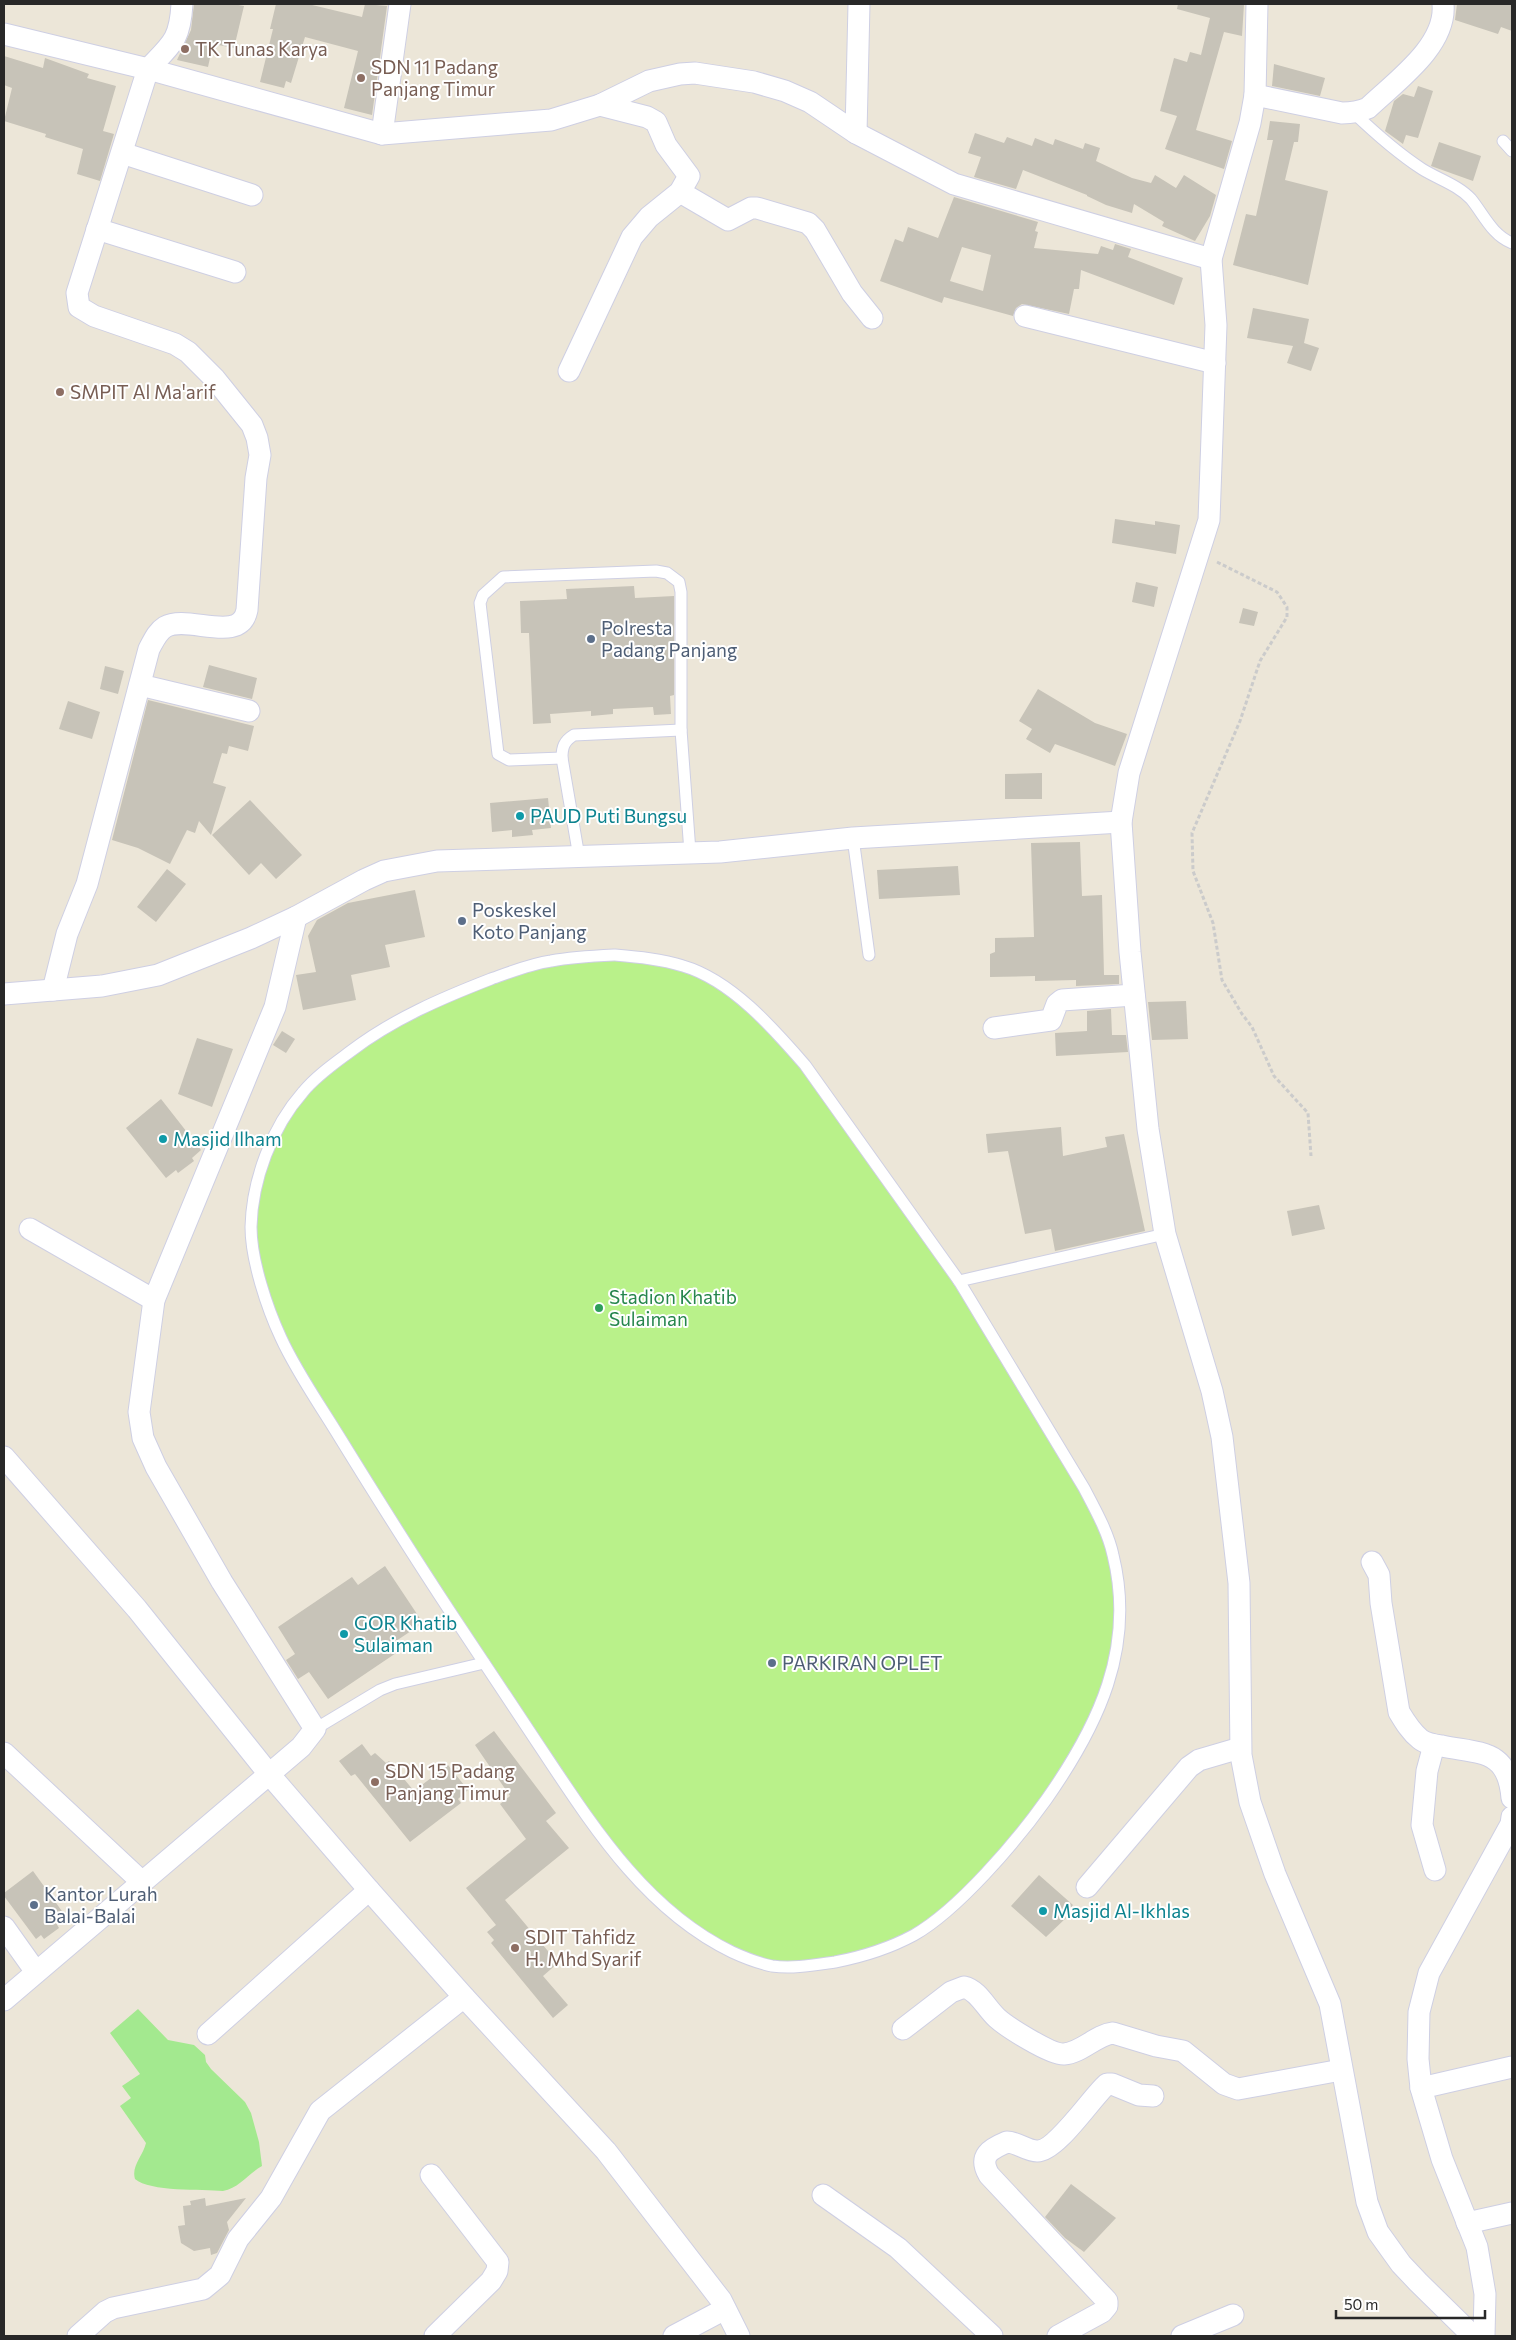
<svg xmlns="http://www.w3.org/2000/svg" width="1516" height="2340" viewBox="0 0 1516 2340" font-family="Commissioner,sans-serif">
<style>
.green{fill:#a3e98f}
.pitch{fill:#b9f18a}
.building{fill:#c7c3b8;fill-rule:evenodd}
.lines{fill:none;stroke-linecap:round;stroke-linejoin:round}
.service-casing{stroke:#cecfe3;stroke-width:13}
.minor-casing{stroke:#cecfe3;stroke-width:23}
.path{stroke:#cbcbcb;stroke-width:3;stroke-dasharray:4 2.5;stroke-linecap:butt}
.service{stroke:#fff;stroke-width:11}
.minor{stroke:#fff;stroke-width:21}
.education-dot{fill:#8d6e63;stroke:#fff;stroke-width:2}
.service-dot{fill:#5c6f8a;stroke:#fff;stroke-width:2}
.culture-dot{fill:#0f9aa8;stroke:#fff;stroke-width:2}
.leisure-dot{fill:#2e9e5b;stroke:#fff;stroke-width:2}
.labels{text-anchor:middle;stroke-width:4;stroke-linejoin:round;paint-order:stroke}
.education-label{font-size:19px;fill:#785e54;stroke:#fff;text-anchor:start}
.service-label{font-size:19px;fill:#4e5e75;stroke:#fff;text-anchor:start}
.culture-label{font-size:19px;fill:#0d838f;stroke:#fff;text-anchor:start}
.leisure-label{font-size:19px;fill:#27864d;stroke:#fff;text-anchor:start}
</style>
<rect width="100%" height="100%" fill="#ece6d8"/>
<path class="green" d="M 138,2009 L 168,2040 L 194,2045 L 205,2055 L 206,2062 L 211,2069 L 245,2102 L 251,2113 L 259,2142 L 262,2166 C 248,2174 239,2188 223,2191 C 202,2189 150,2192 135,2179 C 131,2166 143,2156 146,2143 L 120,2106 L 131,2098 L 122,2086 L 140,2074 L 110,2033 Z"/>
<polygon class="pitch" points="585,959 643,960 705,978 753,1015 802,1066 957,1283 1081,1489 1109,1549 1118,1628 1097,1709 1045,1796 969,1887 911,1934 866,1951 821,1962 770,1963 712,1939 638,1878 578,1798 396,1525 296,1363 274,1312 255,1245 259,1188 282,1125 308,1090 343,1060 403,1020 526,970"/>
<g class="building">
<polygon points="194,4 233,4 244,6 234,48 213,44 208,67 177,60 191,30"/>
<polygon points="276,4 308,4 362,17 365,4 387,6 372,115 344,108 358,51 305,37 291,83 286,81 284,88 260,82 273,29 270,29"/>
<polygon points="1178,4 1244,4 1242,36 1224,32 1196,130 1232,141 1224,169 1165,149 1177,116 1160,111 1174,58 1187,62 1190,52 1201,55 1210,18 1177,9"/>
<polygon points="1457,4 1512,4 1512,31 1501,27 1498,34 1455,20"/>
<polygon points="4,56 43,68 45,58 89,74 87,78 116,86 103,131 114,134 100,181 77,174 83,149 45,137 46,134 4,121 12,88 4,85"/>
<polygon points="1274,64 1325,78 1320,96 1272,86"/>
<polygon points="1418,86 1433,91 1418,138 1406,135 1403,144 1385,131 1394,101 1403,94 1414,97"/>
<polygon points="1270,121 1300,124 1298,142 1294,142 1285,180 1328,191 1308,285 1233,265 1246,214 1256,216 1273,140 1267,140"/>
<polygon points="975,133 1004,143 1007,137 1032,146 1035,138 1053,145 1055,139 1083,149 1085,143 1100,148 1096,161 1132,178 1151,183 1155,175 1176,188 1184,175 1216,195 1210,216 1195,241 1162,226 1164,222 1134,204 1132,213 1106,205 1087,196 1087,195 1023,170 1016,189 974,177 981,157 968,153"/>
<polygon points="1439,142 1481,156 1473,181 1431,166"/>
<path d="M 954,197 L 1038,222 L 1035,231 L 1038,232 L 1034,248 L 1098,254 L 1101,246 L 1113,250 L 1115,244 L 1131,249 L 1128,257 L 1183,278 L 1174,305 L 1081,270 L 1079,289 L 1074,289 L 1069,314 L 1022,304 L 1016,308 L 1013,316 L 944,297 L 942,303 L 880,281 L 895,239 L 903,242 L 908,227 L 938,238 ZM 962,247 L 991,255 L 983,291 L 950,281 Z"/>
<polygon points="1253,308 1309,319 1304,343 1319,348 1311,371 1287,363 1293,346 1247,338"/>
<polygon points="1115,519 1155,525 1155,521 1180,525 1176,554 1112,543"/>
<polygon points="1136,582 1158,587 1154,607 1132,602"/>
<polygon points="634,586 635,598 674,596 674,695 670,696 671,714 654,715 653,707 613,709 613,714 591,716 591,711 550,714 551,723 533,724 529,633 521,633 520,601 567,599 566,589"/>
<polygon points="1243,608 1258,612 1254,626 1239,623"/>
<polygon points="209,665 257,678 252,699 203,687"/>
<polygon points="105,666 124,671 118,694 100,689"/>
<polygon points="1038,689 1095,723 1127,734 1115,766 1055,744 1050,753 1026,739 1032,729 1019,721"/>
<polygon points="148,700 254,726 248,751 229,746 227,754 222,753 213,783 226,787 211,835 199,821 195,833 187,830 170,864 138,848 112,840"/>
<polygon points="68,701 100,712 92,739 59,729"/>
<polygon points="1042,773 1042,799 1005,799 1005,774"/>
<polygon points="548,798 551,828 532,830 533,835 512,837 512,830 492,832 490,803"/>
<polygon points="250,800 302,855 276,879 261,863 249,875 212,835"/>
<polygon points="1080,842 1082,896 1102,895 1104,975 1119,975 1119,984 1076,986 1076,980 1035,981 1035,976 990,977 990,954 995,952 995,938 1034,937 1031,843"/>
<polygon points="958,866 960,895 879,899 877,870"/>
<polygon points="167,869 186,884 156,922 137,907"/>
<polygon points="415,890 425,937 385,945 390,967 351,975 356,1000 303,1010 296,975 316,972 308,936 317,920 348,903"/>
<polygon points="1186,1001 1188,1039 1152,1040 1148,1002"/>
<polygon points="1111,1009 1112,1035 1126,1035 1128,1052 1056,1056 1055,1033 1087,1031 1087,1011"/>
<polygon points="282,1031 295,1039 286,1053 273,1045"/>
<polygon points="197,1038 233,1049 212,1107 178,1094"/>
<polygon points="161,1099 201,1150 192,1158 194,1161 178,1173 176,1170 166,1178 126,1128"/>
<polygon points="1061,1127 1063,1156 1107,1147 1105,1137 1124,1134 1145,1231 1055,1251 1051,1229 1025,1234 1008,1151 988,1153 986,1134"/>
<polygon points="1319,1205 1325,1229 1292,1236 1287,1211"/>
<polygon points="385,1566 423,1623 396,1641 402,1649 328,1699 309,1672 298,1679 286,1660 295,1654 278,1627 352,1577 358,1585"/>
<polygon points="494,1731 556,1813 546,1821 569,1848 505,1900 558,1963 543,1976 568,2005 553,2018 491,1943 494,1940 487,1932 496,1925 466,1888 526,1839 500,1804 510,1796 475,1745"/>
<polygon points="362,1744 371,1756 375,1753 386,1763 389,1761 414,1791 448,1765 468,1790 458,1799 461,1803 410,1842 355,1774 351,1776 339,1761"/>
<polygon points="33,1871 64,1914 56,1923 59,1928 44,1939 41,1935 36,1939 4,1896 4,1893"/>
<polygon points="1039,1875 1073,1905 1064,1916 1066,1918 1046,1937 1011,1906"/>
<polygon points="1071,2184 1116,2218 1084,2252 1065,2238 1045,2217"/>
<polygon points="205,2198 206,2206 246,2198 227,2222 229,2230 217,2253 211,2255 210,2248 194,2251 181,2243 178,2226 185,2225 183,2206 191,2205 190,2201"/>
</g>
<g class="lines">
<g class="service-casing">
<g id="service">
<path d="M 1354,113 C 1377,135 1396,152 1422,169 C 1438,179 1458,185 1471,199 C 1484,215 1492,235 1512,243"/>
<polyline points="1503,141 1512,151"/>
<polyline points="562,758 509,760 498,754 480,603 483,595 503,577 656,571 667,573 679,582 681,592 681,730 690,852"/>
<polyline points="853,838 869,955"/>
<path d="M 579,857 L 562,758 C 562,747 564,741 574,735 L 681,730"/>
<path d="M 614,955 C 637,957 661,959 683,966 C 731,980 773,1028 805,1065 L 959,1281 L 1084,1488 C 1095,1509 1108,1532 1113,1555 C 1136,1648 1098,1726 1046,1800 C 1016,1842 958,1910 914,1935 C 890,1948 861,1957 835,1962 C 814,1965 792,1969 772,1966 C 758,1963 745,1958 732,1952 C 645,1910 592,1825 540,1747 C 511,1703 482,1660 453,1616 C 414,1557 377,1498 340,1438 C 320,1405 297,1373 281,1338 C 267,1308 251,1260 251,1227 C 252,1180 272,1127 303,1092 C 316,1076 335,1063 351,1051 C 393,1019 442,998 491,979 C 511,972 530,964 551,961 C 572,957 593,956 614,955 Z"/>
<polyline points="959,1281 1165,1234"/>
<polyline points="315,1729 380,1690 395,1684 484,1663"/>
</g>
</g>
<g class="minor-casing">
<g id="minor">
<polyline points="1257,4 1255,95 1250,123 1211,259 1216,325 1209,520 1129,773 1121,822 1130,952 1148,1129 1165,1234 1212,1391 1222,1437 1239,1583 1241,1755 1250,1802 1275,1874 1330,2004 1367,2202 1378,2232 1401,2264 1418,2282 1473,2336"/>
<polyline points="4,34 148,69 382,134 551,120 600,105 649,81 680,74 695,73 754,82 785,91 810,102 856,133 954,184 1211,259"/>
<path d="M 1255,95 L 1342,113 C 1352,113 1359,112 1368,108 C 1395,82 1447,46 1443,4"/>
<polyline points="856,133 859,4"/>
<polyline points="382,134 400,4"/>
<polyline points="122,153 252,195"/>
<polyline points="680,192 728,220 751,208 757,208 808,223 815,230 852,293 872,318"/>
<polyline points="97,229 235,272"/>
<polyline points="1025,316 1215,363"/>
<polyline points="569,371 632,237 649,217 680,192 689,176 666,145 656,122 647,117 600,105"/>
<polyline points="140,685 249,711"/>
<path d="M 53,990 L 67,934 L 87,884 L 149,649 C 154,640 157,632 165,627 C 188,614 240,645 247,610 L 256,478 L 260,455 L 257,438 L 252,425 L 215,379 L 188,352 L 175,344 L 94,316 L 79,307 L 77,293 L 148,69 C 172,44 180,40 182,4"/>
<polyline points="4,994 102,986 158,975 251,938 296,917 364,880 384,871 437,861 720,852 853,838 1121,822"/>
<polyline points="994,1028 1051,1020 1057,1004 1062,1000 1134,995"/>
<polyline points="30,1229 154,1300"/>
<polyline points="4,1457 137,1609 269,1774 369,1890 464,1997 606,2151 721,2300 739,2336"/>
<path d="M 1372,1562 L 1379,1575 L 1381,1603 L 1399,1712 C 1405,1722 1411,1732 1420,1739 C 1426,1744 1435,1745 1442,1746 C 1481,1754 1508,1749 1512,1798"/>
<polyline points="1434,1745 1427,1771 1422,1825 1435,1870"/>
<polyline points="4,1753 142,1882"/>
<polyline points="1087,1887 1189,1767 1199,1760 1240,1748"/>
<polyline points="4,1927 36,1972"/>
<polyline points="4,2000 301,1747 315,1729 222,1582 156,1467 143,1438 139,1412 154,1300 275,1007 296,917"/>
<path d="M 903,2029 L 951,1992 L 964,1987 C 978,1990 986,2008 997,2018 C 1007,2027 1051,2055 1064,2054 C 1081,2053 1096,2035 1113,2033 L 1156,2046 L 1183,2051 L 1224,2084 L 1238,2089 L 1341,2070"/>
<polyline points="208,2034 369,1890"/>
<polyline points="1421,2088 1512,2067"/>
<polyline points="431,2175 498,2262 497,2271 491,2281 435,2336"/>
<polyline points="823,2195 898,2248 992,2336"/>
<polyline points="1467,2223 1512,2213"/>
<polyline points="78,2336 105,2312 113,2308 203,2289 220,2275 238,2239 271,2198 320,2111 464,1997"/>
<polyline points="674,2336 725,2309"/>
<path d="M 1058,2336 L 1102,2312 L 1107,2306 L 1107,2301 L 989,2175 C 978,2156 990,2149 1007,2142 C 1017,2142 1027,2151 1037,2151 C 1056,2152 1092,2097 1107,2084 L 1112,2084 L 1139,2095 L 1153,2096"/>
<polyline points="1182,2336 1233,2315"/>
<polyline points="1484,2336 1485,2294 1477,2247 1442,2159 1421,2088 1418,2059 1419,2012 1429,1973 1511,1824 1512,1817"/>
</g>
</g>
<polyline class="path" points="1217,562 1277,592 1287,607 1287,617 1260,661 1240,721 1192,833 1193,871 1213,923 1222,980 1242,1014 1252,1027 1274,1076 1308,1113 1311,1156"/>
<use href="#service" class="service"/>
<use href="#minor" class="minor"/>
</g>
<g class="education-dot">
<circle cx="185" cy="49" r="5"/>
<circle cx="361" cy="78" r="5"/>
<circle cx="60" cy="392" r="5"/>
<circle cx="375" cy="1782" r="5"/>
<circle cx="515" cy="1948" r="5"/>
</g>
<g class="service-dot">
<circle cx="591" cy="639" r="5"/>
<circle cx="462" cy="921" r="5"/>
<circle cx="772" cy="1663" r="5"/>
<circle cx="34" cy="1905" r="5"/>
</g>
<g class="culture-dot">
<circle cx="520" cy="816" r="5"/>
<circle cx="163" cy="1139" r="5"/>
<circle cx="344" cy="1634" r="5"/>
<circle cx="1043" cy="1911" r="5"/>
</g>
<circle class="leisure-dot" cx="599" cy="1308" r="5"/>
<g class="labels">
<g class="education-label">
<text x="195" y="56">TK Tunas Karya</text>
<text x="371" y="74">SDN 11 Padang<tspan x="371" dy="22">Panjang Timur</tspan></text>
<text x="70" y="399">SMPIT Al Ma'arif</text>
<text x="385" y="1778">SDN 15 Padang<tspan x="385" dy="22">Panjang Timur</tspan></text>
<text x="525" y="1944">SDIT Tahfidz<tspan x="525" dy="22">H. Mhd Syarif</tspan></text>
</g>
<g class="service-label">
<text x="601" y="635">Polresta<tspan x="601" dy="22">Padang Panjang</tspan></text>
<text x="472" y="917">Poskeskel<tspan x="472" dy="22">Koto Panjang</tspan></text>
<text x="782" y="1670">PARKIRAN OPLET</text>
<text x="44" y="1901">Kantor Lurah<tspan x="44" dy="22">Balai-Balai</tspan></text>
</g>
<g class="culture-label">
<text x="530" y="823">PAUD Puti Bungsu</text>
<text x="173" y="1146">Masjid Ilham</text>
<text x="354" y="1630">GOR Khatib<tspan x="354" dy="22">Sulaiman</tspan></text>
<text x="1053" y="1918">Masjid Al-Ikhlas</text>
</g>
<g class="leisure-label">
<text x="609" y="1304">Stadion Khatib<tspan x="609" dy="22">Sulaiman</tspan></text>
</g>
</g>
<rect width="1516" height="2340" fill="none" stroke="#282828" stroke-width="10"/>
<path d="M1336 2310v8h149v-8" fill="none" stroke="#282828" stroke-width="2.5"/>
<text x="1344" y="2310" font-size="15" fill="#282828" stroke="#ffffff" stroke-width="4" paint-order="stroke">50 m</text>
</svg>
